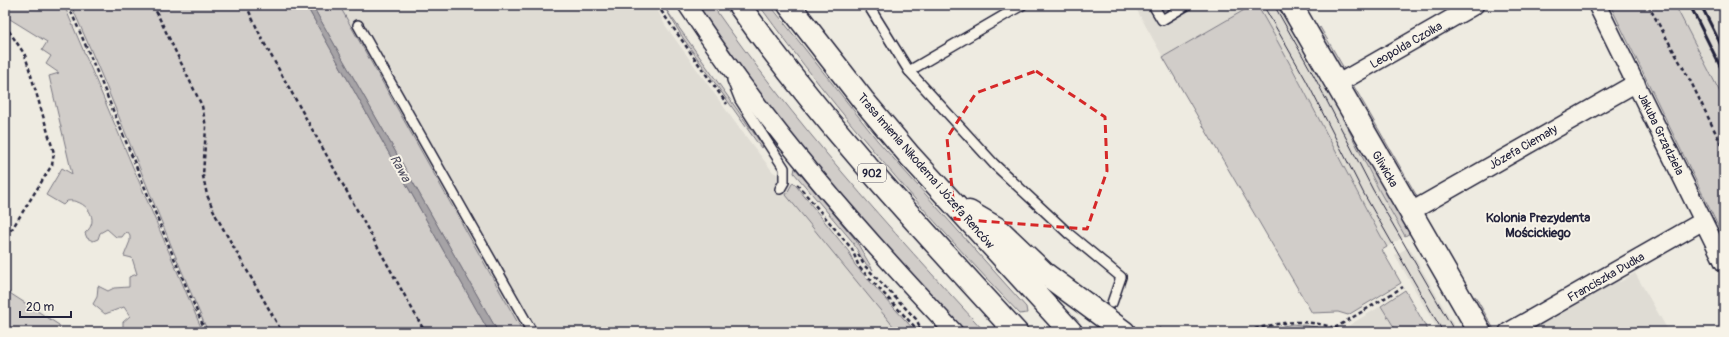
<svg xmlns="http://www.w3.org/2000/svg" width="1729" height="337" viewBox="0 0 1729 337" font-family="Pangolin,sans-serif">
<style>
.built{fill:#dfdcd4}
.green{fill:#d1cdc9;stroke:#7a7882}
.water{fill:#a6a3a6;stroke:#716f7b}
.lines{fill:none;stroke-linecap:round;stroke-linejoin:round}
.service-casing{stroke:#22223b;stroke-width:12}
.minor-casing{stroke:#22223b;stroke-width:20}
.tertiary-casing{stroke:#22223b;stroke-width:25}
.primary-casing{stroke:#22223b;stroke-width:25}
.path{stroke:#22223b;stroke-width:2.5;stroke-dasharray:4 3;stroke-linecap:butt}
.service{stroke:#f7f3e8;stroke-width:9}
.minor{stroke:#f7f3e8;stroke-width:17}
.tertiary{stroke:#f7f3e8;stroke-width:22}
.primary{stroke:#f7f3e8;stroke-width:22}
.tram{stroke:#22223b;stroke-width:1}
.rail{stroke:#22223b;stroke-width:3}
.marked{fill:none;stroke:#d62828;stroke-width:3;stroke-dasharray:8 5;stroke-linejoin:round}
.labels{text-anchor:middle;stroke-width:4;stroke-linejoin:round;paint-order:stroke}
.shield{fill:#f7f3e8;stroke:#62616f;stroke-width:1}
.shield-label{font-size:11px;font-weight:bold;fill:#22223b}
.street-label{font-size:12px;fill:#22223b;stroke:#f7f3e8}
.water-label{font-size:13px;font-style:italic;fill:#504f60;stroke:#f7f3e8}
.neighbourhood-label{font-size:13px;font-weight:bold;fill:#22223b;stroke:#f7f3e8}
</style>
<rect width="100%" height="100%" fill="#eeebe1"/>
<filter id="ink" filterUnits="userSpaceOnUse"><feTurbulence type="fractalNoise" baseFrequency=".025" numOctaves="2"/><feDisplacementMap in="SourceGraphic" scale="8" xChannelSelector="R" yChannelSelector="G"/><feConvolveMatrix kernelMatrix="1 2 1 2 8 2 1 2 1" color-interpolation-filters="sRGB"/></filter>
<g filter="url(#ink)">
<g class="built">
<polygon points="339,5 655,5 665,25 734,121 773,172 796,184 797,188 849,252 855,265 916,331 922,332 523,332"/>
<polygon points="1134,5 1253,5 1163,57"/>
<polygon points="1257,5 1281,5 1330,93 1380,192 1405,236 1387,247 1349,177 1297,76"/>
<polygon points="1675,5 1724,5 1724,100"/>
<polygon points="1409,247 1455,327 1457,326 1461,332 1439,332 1395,255"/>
<polygon points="1635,273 1669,332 1520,332 1615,279 1620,282"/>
<polygon points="1381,306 1397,332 1338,332"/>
</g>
<g class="green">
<path d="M 5,5 L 64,5 L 203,332 L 123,332 L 123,322 L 130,316 L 124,307 L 105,314 L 93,304 L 97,297 L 98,286 L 108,291 L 114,288 L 129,287 L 129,277 L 137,274 L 132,258 L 124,256 L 130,241 L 130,235 L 128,232 L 125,233 L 122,237 L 116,237 L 107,229 L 100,233 L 98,239 L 93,241 L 87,238 L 85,233 C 102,220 85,198 67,201 L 63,205 L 46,195 L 62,168 L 72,174 L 49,76 L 59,73 L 46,64 L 51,56 L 42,50 L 47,42 L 5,16 Z"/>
<path d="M 71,5 L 306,5 L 489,332 L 208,332 C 160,224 120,113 71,5 Z"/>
<polygon points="312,5 339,5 523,332 498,332"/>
<path d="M 698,5 L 712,5 C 793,121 889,228 985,332 L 966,332 L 858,216 L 771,109 Z"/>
<path d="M 759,5 L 770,5 L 877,140 L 1026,307 L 1027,313 L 1020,314 C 928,217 838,114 759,5 Z"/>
<path d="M 1253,5 L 1257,5 C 1303,84 1342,167 1387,247 L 1382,250 L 1401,283 L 1348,315 L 1338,312 L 1312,313 L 1163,57 Z"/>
<polygon points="1610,5 1675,5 1724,100 1724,238"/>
<polygon points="665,8 763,146 761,148 683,38"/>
<polygon points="1320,27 1345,70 1338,68 1317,31"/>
<polygon points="1352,83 1418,198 1412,197 1350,90"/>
<polygon points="1330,93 1412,232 1405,236 1380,192"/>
<polygon points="795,168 855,239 873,270 864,262 852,241 794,173"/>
<polygon points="793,182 849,252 855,265 916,332 898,332 786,195"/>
<polygon points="5,290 59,325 60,332 5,332"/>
<polygon points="1405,290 1429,332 1397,332 1381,306"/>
<polygon points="1475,296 1495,331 1488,329 1472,301"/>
<polygon points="1292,324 1317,327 1285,332 1259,332"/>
</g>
<polygon class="water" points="306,5 312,5 498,332 489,332"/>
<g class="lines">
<g class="service-casing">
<g id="service">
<polyline points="868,5 909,71 1022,5"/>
<polyline points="1153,5 1162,20 1187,5"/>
<polyline points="358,25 532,332"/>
<polyline points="909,71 994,164 1069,234 1121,277 1112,303"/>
<polyline points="732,80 740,100 784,168 784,182 780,189"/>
</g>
</g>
<g class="minor-casing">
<g id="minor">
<path d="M 687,5 C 765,124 857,229 954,332"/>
<polyline points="1597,5 1724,263"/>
<polyline points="1337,84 1475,5"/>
<polyline points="1410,212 1636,83"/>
<polyline points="1508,332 1703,221"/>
</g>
</g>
<g class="tertiary-casing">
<polyline id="tertiary" points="1291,5 1480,332"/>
</g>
<g class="primary-casing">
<g id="primary">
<path d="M 739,5 C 822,122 920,227 1016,332"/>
<polyline points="789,5 863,100 910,156 1071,332"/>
<polyline points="969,212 998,229 1044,273 1124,332"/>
</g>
</g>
<g class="path">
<path d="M 68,5 C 116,113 158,224 206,332"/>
<polyline points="153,5 202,106 206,127 203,176 207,195 216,216 282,332"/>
<polyline points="246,5 263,41 425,332"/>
<polyline points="657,5 727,104"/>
<polyline points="1648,5 1691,82 1724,150"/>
<polyline points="5,25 25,55 54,153 52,165 12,229 5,234"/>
<polyline points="797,184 852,249 859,267 914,326 921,329"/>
<polyline points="858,254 864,265 916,319 921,329"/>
<polyline points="1153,332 1158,328 1162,332"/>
<path d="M 1241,332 C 1278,324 1295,317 1332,327"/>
<polyline points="1307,332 1335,328 1403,287"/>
</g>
<use href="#service" class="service"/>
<use href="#minor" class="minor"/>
<use href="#tertiary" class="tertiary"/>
<use href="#primary" class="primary"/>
<g class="tram">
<polyline points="1263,5 1306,80 1364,194 1443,332"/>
<polyline points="1274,5 1314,76 1373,190 1455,332"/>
</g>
<g class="rail">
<polyline points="1690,5 1724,74"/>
<polyline points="1701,5 1724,51"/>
<polyline points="1718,5 1724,17"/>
</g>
</g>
</g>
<path class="marked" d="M 1036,71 L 1105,117 L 1107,171 L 1087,229 L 955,219 L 947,138 L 976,93 Z"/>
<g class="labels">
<rect class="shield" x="858" y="164" width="28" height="18" rx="3"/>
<g class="shield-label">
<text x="872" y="177">902</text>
</g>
<g class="street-label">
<text transform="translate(1406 45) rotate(-30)" y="4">Leopolda Czoika</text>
<text transform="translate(1661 134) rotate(64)" y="4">Jakuba Grządziela</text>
<text transform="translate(1523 147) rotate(-30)" y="4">Józefa Ciemały</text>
<text transform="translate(1385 169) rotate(60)" y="4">Gliwicka</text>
<text transform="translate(926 171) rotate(49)" y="4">Trasa imienia Nikodema i Józefa Renców</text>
<text transform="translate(1606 277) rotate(-30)" y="4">Franciszka Dudka</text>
</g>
<g class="water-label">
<text transform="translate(401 168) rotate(61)" y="5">Rawa</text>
</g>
<g class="neighbourhood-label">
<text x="1538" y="222">Kolonia Prezydenta<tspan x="1538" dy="15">Mościckiego</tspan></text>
</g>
</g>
<rect width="1729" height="337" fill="none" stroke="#f7f3e8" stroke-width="20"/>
<rect x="10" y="10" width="1709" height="317" fill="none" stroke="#22223b" stroke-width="1.5" filter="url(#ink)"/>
<path d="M20 311v6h51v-6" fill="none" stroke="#22223b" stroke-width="2"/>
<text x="26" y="311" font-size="12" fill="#22223b" stroke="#f7f3e8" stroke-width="3" paint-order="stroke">20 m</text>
</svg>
